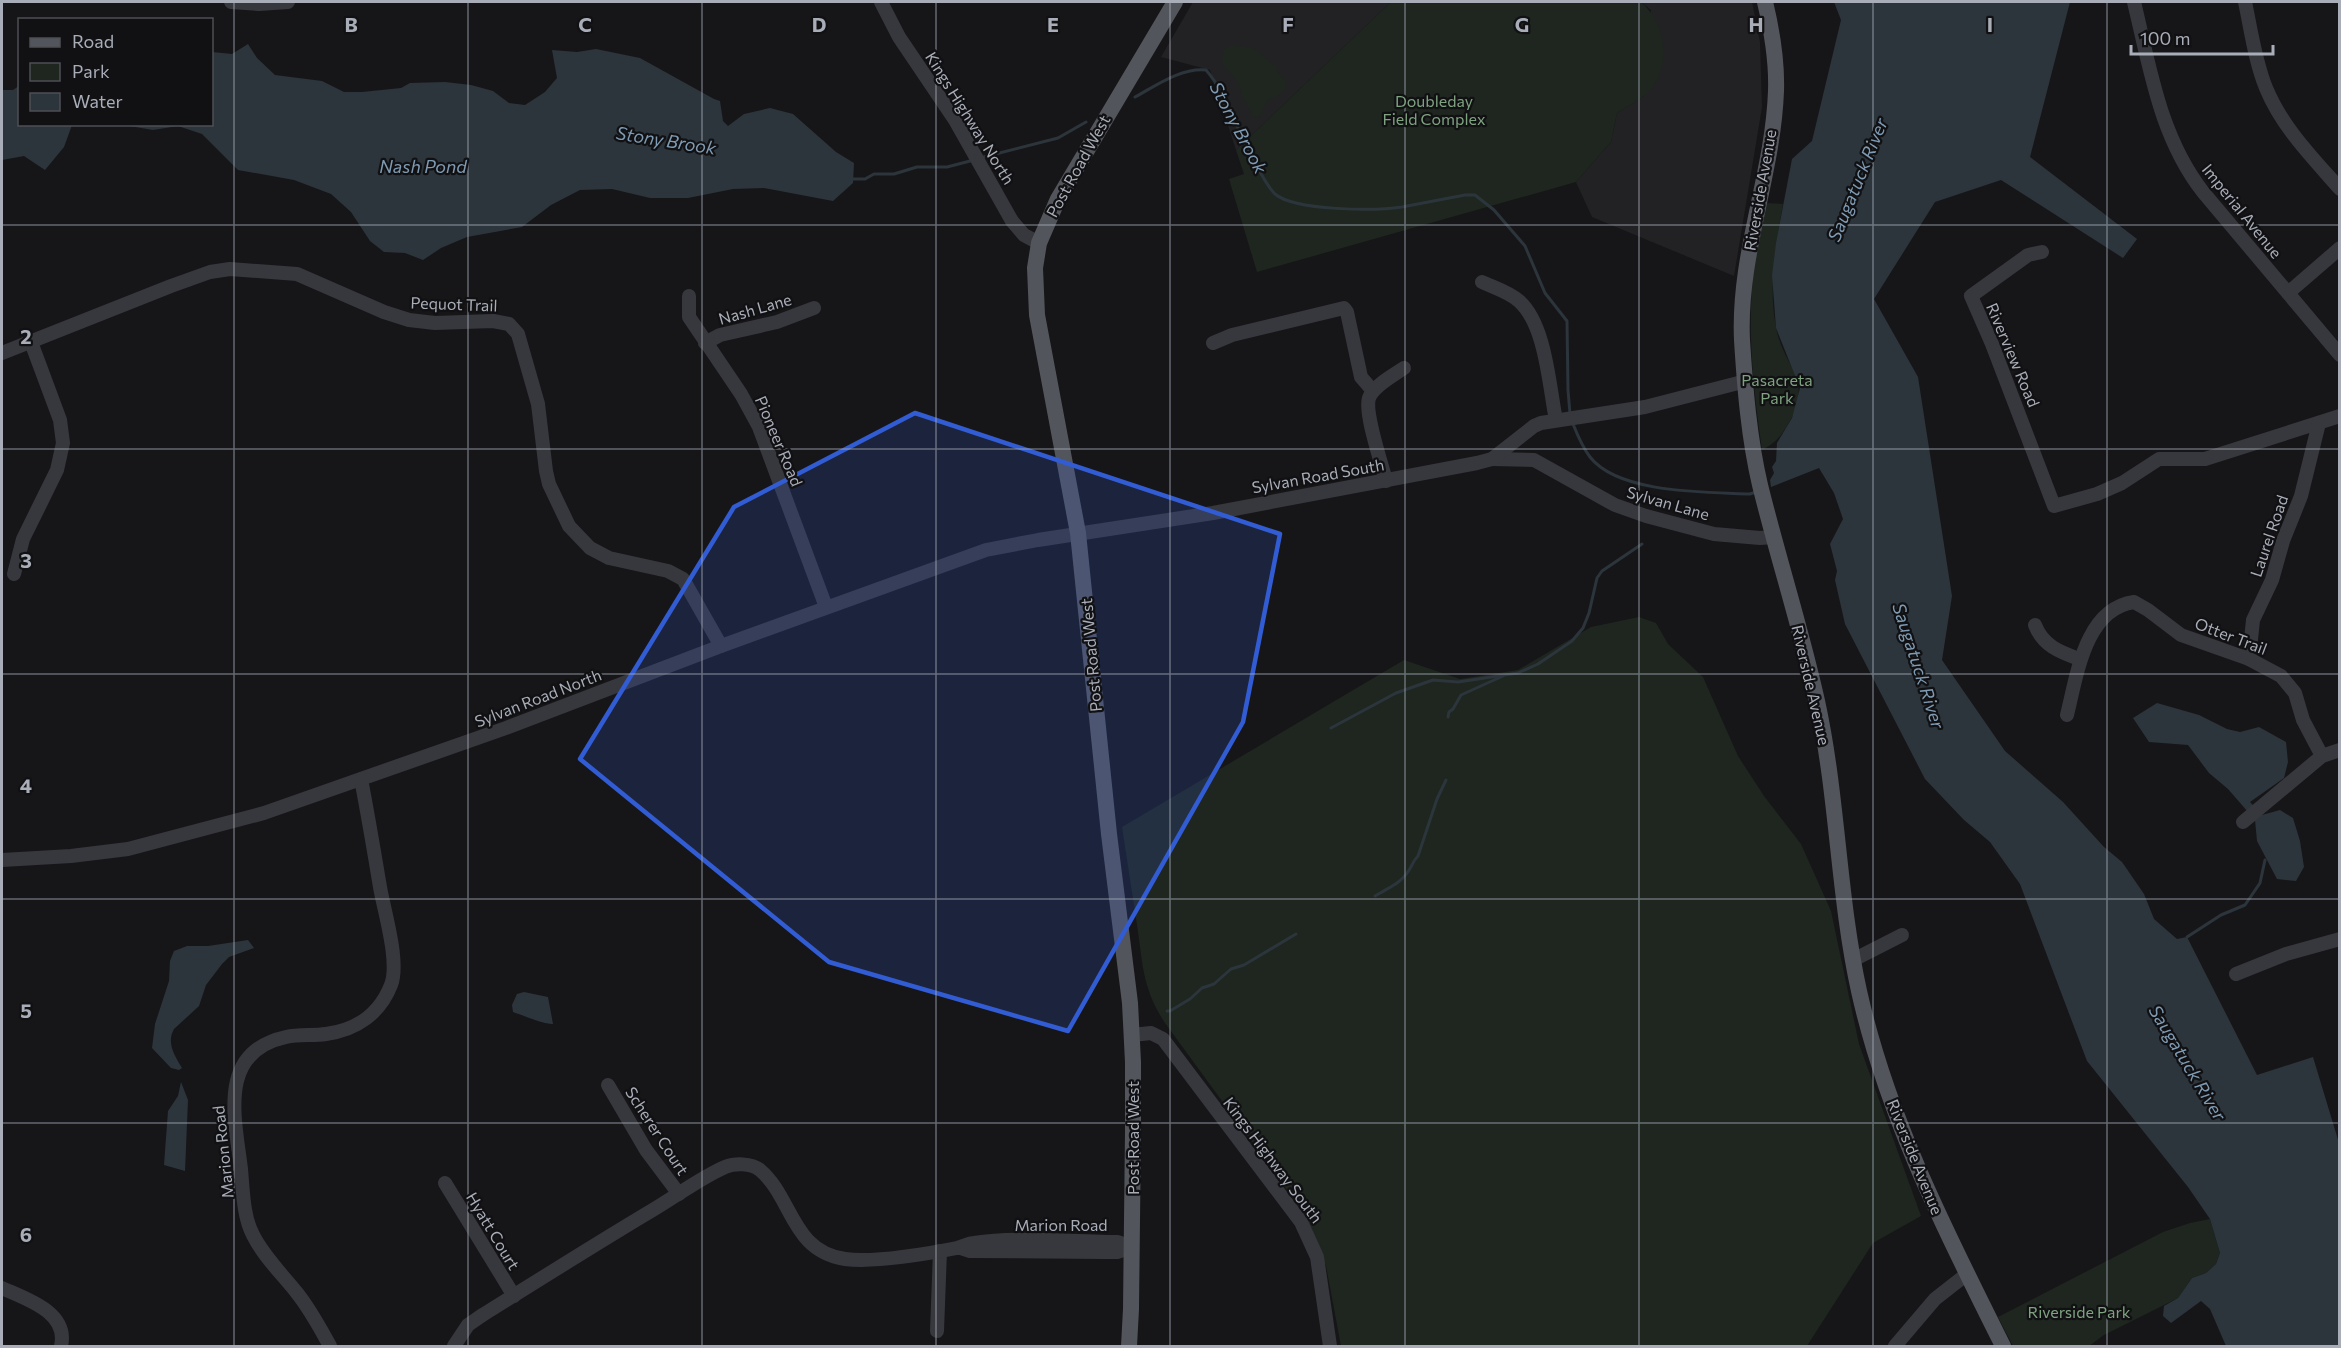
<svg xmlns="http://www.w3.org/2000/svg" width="2341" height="1348" viewBox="0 0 2341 1348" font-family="Commissioner,sans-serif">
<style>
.built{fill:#222225}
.green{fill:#1e261f}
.water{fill:#2c353c}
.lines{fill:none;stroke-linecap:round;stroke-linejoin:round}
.stream{stroke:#2c353c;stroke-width:3}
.minor{stroke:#37383d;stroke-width:14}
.major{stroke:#53555c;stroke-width:16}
.marked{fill:#325cd3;fill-opacity:0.2;stroke:#325cd3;stroke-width:4.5;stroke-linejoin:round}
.grid{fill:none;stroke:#a8adb8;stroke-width:1.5;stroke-opacity:0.55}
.labels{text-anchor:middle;stroke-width:4.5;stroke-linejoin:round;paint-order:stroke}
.park-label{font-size:16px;fill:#7fa381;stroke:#111113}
.street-label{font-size:16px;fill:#a8adb8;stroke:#111113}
.water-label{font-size:18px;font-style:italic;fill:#7f9bb3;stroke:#111113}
.grid-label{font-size:20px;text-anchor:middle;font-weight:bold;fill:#a8adb8;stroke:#111113;stroke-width:4.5;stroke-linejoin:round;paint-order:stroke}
</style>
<rect width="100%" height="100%" fill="#161618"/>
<g class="built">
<polygon points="1193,2 1391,2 1236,150 1210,70 1161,57"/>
<polygon points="1641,2 1752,2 1760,42 1762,107 1734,276 1592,217 1576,182 1611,142 1617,113 1644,96 1651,10"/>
</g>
<g class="green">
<path d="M 1391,2 L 1641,2 C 1668,25 1673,70 1644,96 C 1636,102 1626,107 1617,113 L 1611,142 L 1576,182 L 1257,272 L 1229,179 L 1244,174 L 1236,150 Z"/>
<path d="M 1230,46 C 1241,46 1250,47 1258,51 C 1266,56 1267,64 1277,66 L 1276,71 L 1286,82 L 1285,90 L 1275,98 L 1268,99 L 1259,117 L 1253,116 L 1242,95 L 1239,84 L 1222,63 L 1224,49 Z"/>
<path d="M 1766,203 L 1783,204 C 1776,245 1768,286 1776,327 C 1782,365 1814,379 1790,421 C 1782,435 1776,443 1762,450 C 1754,393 1747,334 1753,276 C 1756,251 1762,227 1766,203 Z"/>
<path d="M 1639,617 L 1656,623 L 1668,644 L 1703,677 L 1738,756 L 1764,796 L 1801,844 L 1831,911 L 1859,1044 L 1921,1216 L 1873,1243 L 1807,1346 L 1341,1346 L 1326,1266 L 1306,1216 L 1165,1023 C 1142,988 1143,964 1137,925 C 1132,892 1127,860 1122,827 L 1404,660 L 1460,679 L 1518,670 L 1591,627 Z"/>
<polygon points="2210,1219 2220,1253 2216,1264 2206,1273 2192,1278 2178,1298 2104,1335 2089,1346 2013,1346 1998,1317 2163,1232 2190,1223"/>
</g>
<g class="water">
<polygon points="1834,2 2070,2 2030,157 2137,239 2123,258 2001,180 1935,202 1874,299 1918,377 1952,596 1942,660 2005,751 2063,802 2104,847 2122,862 2144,894 2154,919 2177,939 2187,937 2257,1075 2313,1057 2339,1143 2339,1346 2226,1346 2210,1309 2201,1301 2171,1323 2163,1316 2164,1306 2178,1298 2192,1278 2206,1273 2216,1264 2220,1253 2210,1219 2188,1187 2087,1061 2020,884 1990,842 1964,820 1925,779 1845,624 1835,580 1837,571 1830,544 1843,519 1834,493 1819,468 1771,487 1770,480 1774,473 1772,467 1776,461 1777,443 1792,418 1800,388 1776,328 1772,275 1776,243 1792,159 1812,141 1841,20"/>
<polygon points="248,44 257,58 275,75 322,81 344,92 362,92 401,88 410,83 445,82 471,85 493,91 509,103 525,105 545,92 557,78 552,50 577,52 596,49 640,58 714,99 720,101 723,121 728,126 744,114 770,108 793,114 836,152 854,163 853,183 833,201 764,188 733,189 688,198 650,198 612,189 580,190 551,205 522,227 467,237 441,248 423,260 405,253 384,252 370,241 351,212 331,194 294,180 238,170 202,134 178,126 153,130 124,125 212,124 212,52 232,54"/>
<polygon points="19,86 20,124 72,125 64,147 45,170 24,156 2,160 2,90 13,90"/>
<polygon points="2157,703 2199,715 2227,729 2240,732 2259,727 2286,742 2288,762 2284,778 2250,802 2262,815 2280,810 2293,818 2300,841 2304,867 2296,881 2277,879 2257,841 2255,820 2228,789 2209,773 2188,745 2149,742 2133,718"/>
<path d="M 248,940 L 254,948 L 229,957 L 222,964 L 206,985 L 199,1006 L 174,1029 C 166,1043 175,1056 182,1068 L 179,1070 L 171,1068 L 152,1048 L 155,1024 L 169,981 L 170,961 L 174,951 L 187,946 L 208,946 Z"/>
<path d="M 524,992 L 548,997 L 553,1024 C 546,1025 522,1015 513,1012 L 512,1005 L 517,994 Z"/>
<polygon points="181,1082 188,1100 185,1171 164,1165 168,1111 178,1096"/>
</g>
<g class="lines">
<g class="stream">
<path d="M 1135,97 C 1157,85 1180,68 1206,70 C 1227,94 1234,124 1249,151 C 1257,165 1264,183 1275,194 C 1295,211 1376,211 1402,207 C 1423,203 1444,199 1465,195 L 1475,195 L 1494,210 L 1525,246 L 1545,293 L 1567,321 L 1568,390 L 1570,414"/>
<polyline points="980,158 1058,138 1086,122"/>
<polyline points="851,179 865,179 874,174 894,174 917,167 947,167 974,160"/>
<path d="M 1573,424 C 1577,434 1583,448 1590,457 C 1619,494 1707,492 1750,494 L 1756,492"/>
<polyline points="1448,717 1449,712 1453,709 1461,695 1503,676"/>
<polyline points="1331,728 1396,693 1433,680 1458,682 1518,673 1538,664 1572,641 1583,628 1589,613 1597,578 1602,571 1642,544"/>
<path d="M 1375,896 C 1386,889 1400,884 1407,873 C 1412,867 1412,862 1418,856 L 1437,799 L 1446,780"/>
<polyline points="2187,937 2221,915 2245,905 2260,883 2265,860"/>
<polyline points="1167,1011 1170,1011 1190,999 1202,988 1214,984 1231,969 1244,965 1296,934"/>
</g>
<g class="minor">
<polyline points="231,2 259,4 288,2"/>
<polyline points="881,2 899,37 955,120 1012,221 1024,235 1039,243"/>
<path d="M 2134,2 C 2150,68 2160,137 2203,192 L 2340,355"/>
<path d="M 2245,2 C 2251,30 2255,61 2266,88 C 2282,127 2312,157 2340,189"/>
<polyline points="2042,252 2028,255 1971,296 1992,344 2054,506 2097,494 2122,483 2159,459 2205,459 2340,416"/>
<path d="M 1482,282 C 1495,288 1509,292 1519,301 C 1546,325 1549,386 1556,420"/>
<polyline points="2288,293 2340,248"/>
<polyline points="689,296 689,317 741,394 759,427 826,607"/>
<polyline points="705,343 720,335 777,322 814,308"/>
<polyline points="1213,343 1232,335 1344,308 1347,312 1361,377 1373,391"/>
<polyline points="2,353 171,286 210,272 230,269 297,274 384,312 409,320 435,323 493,321 509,324 518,334 538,404 546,471 549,484 569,526 590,548 609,558 668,571 683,579 721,646"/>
<polyline points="1492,459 1534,460 1615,505 1646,516 1714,534 1760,538 1774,537"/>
<path d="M 1386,481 C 1382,464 1364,413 1369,398 C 1373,386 1394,375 1404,368"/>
<polyline points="14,574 23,539 57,470 63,443 60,420 31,342"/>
<path d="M 2035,625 C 2043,646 2060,652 2079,659"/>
<polyline points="2249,659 2253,620 2272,580 2283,541 2301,496 2319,423"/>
<path d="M 2067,715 C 2077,675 2085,609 2134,602 L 2148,610 L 2181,635 L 2249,659 L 2281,676 L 2295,693 L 2303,720 L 2322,756"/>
<polyline points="2243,822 2322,756 2340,750"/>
<polyline points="2,860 71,856 128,849 264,813 506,728 721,646 986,550 1038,540 1213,513 1477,463 1492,459 1534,426 1541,423 1645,407 1746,381"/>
<polyline points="1853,960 1902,935"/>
<polyline points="2236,974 2286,954 2340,939"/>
<polyline points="1132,1035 1151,1033 1163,1039 1301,1222 1317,1257 1330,1346"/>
<polyline points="608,1085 646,1150 679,1194"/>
<polyline points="445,1183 514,1296"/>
<path d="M 2,1288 C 26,1299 69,1312 61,1346"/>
<polyline points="937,1331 940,1251"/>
<path d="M 330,1346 C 320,1328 310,1309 297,1293 C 282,1274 264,1257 253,1235 C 243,1216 243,1190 241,1169 C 235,1118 217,1052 286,1037 C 299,1034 313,1036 326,1034 C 357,1030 380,1013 391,985 C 400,962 384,911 380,887 C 374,851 368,815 361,779"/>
<path d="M 454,1346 L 468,1325 L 481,1316 C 537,1281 594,1245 651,1211 C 675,1197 700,1178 725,1167 C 735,1163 751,1163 760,1170 C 793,1198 791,1251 845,1259 C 876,1263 926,1254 957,1248 C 963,1247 968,1243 974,1243 C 1015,1237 1064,1241 1106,1242 L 1118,1242 L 1132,1247 L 1117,1252 L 1103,1252 L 970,1251 L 961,1248"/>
<polyline points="1895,1346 1935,1299 1967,1274"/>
</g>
<g class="major">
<path d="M 1765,2 C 1772,31 1777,61 1776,91 C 1773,175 1738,255 1742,340 C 1745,388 1749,438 1760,485 C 1778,558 1801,629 1817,701 C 1838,797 1838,896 1859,991 C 1887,1117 1946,1232 2003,1346"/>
<polyline points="1129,1346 1131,1309 1133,1132 1133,1062 1130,1003 1109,834 1078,533 1037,315 1035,268 1039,243 1058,199 1175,2"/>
</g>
</g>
<path class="marked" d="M 915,413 L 1280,534 L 1243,722 L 1068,1031 L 829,962 L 580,759 L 734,507 Z"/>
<path class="grid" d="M 234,2 L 234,1346M 468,2 L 468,1346M 702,2 L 702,1346M 936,2 L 936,1346M 1170,2 L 1170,1346M 1405,2 L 1405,1346M 1639,2 L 1639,1346M 1873,2 L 1873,1346M 2107,2 L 2107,1346M 2,225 L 2340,225M 2,449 L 2340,449M 2,674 L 2340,674M 2,899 L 2340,899M 2,1123 L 2340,1123"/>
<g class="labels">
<g class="park-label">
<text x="1434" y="107">Doubleday<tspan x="1434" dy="18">Field Complex</tspan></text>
<text x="1777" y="386">Pasacreta<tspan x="1777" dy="18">Park</tspan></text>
<text x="2079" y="1318">Riverside Park</text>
</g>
<g class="street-label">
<text transform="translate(970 118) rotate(58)" y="6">Kings Highway North</text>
<text transform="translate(1078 166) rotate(-61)" y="6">Post Road West</text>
<text transform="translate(1760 190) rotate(-80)" y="6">Riverside Avenue</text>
<text transform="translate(2242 211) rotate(51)" y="6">Imperial Avenue</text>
<text transform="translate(454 304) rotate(2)" y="6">Pequot Trail</text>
<text transform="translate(755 309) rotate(-16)" y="6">Nash Lane</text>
<text transform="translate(2013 355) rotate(67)" y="6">Riverview Road</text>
<text transform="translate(779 441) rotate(67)" y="6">Pioneer Road</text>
<text transform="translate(1318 476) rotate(-10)" y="6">Sylvan Road South</text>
<text transform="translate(1668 503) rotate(16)" y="6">Sylvan Lane</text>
<text transform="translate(2269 536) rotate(-71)" y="6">Laurel Road</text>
<text transform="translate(2231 636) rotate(21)" y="6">Otter Trail</text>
<text transform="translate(1091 655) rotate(-95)" y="6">Post Road West</text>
<text transform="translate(1811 685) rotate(77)" y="6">Riverside Avenue</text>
<text transform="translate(538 698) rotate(-21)" y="6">Sylvan Road North</text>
<text transform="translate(657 1131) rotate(57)" y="6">Scherer Court</text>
<text transform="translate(1133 1138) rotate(-90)" y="6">Post Road West</text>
<text transform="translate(223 1152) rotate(-96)" y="6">Marion Road</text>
<text transform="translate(1915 1157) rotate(68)" y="6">Riverside Avenue</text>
<text transform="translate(1273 1160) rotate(53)" y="6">Kings Highway South</text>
<text x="1061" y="1231">Marion Road</text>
<text transform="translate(493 1231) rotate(59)" y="6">Hyatt Court</text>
</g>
<g class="water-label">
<text transform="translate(1238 128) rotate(62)" y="6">Stony Brook</text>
<text transform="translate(666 141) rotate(9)" y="6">Stony Brook</text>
<text x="423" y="173">Nash Pond</text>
<text transform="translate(1858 180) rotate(-68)" y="6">Saugatuck River</text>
<text transform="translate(1918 666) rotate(72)" y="6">Saugatuck River</text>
<text transform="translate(2187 1063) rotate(59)" y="6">Saugatuck River</text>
</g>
</g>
<g class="grid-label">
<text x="351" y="32">B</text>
<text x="585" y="32">C</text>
<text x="819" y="32">D</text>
<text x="1053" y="32">E</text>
<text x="1288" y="32">F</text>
<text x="1522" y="32">G</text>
<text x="1756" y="32">H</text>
<text x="1990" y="32">I</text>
<text x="26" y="344">2</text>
<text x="26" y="568">3</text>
<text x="26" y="793">4</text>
<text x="26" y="1018">5</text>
<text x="26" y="1242">6</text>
</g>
<rect width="2341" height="1348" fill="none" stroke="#a8adb8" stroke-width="6"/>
<rect x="18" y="18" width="195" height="108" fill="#111113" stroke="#4d4f55" stroke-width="1.5"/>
<rect x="30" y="38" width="30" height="9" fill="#53555c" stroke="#4d4f55" stroke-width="1.5"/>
<text x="72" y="48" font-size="18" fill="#a8adb8">Road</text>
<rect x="30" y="63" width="30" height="18" fill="#1e261f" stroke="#4d4f55" stroke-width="1.5"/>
<text x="72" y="78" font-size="18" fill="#a8adb8">Park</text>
<rect x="30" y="93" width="30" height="18" fill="#2c353c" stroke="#4d4f55" stroke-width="1.5"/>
<text x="72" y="108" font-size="18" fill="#a8adb8">Water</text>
<path d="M2131 45v9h142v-9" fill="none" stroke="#a8adb8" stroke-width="3"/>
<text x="2140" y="45" font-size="18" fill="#a8adb8" stroke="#111113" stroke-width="4.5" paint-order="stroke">100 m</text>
</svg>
